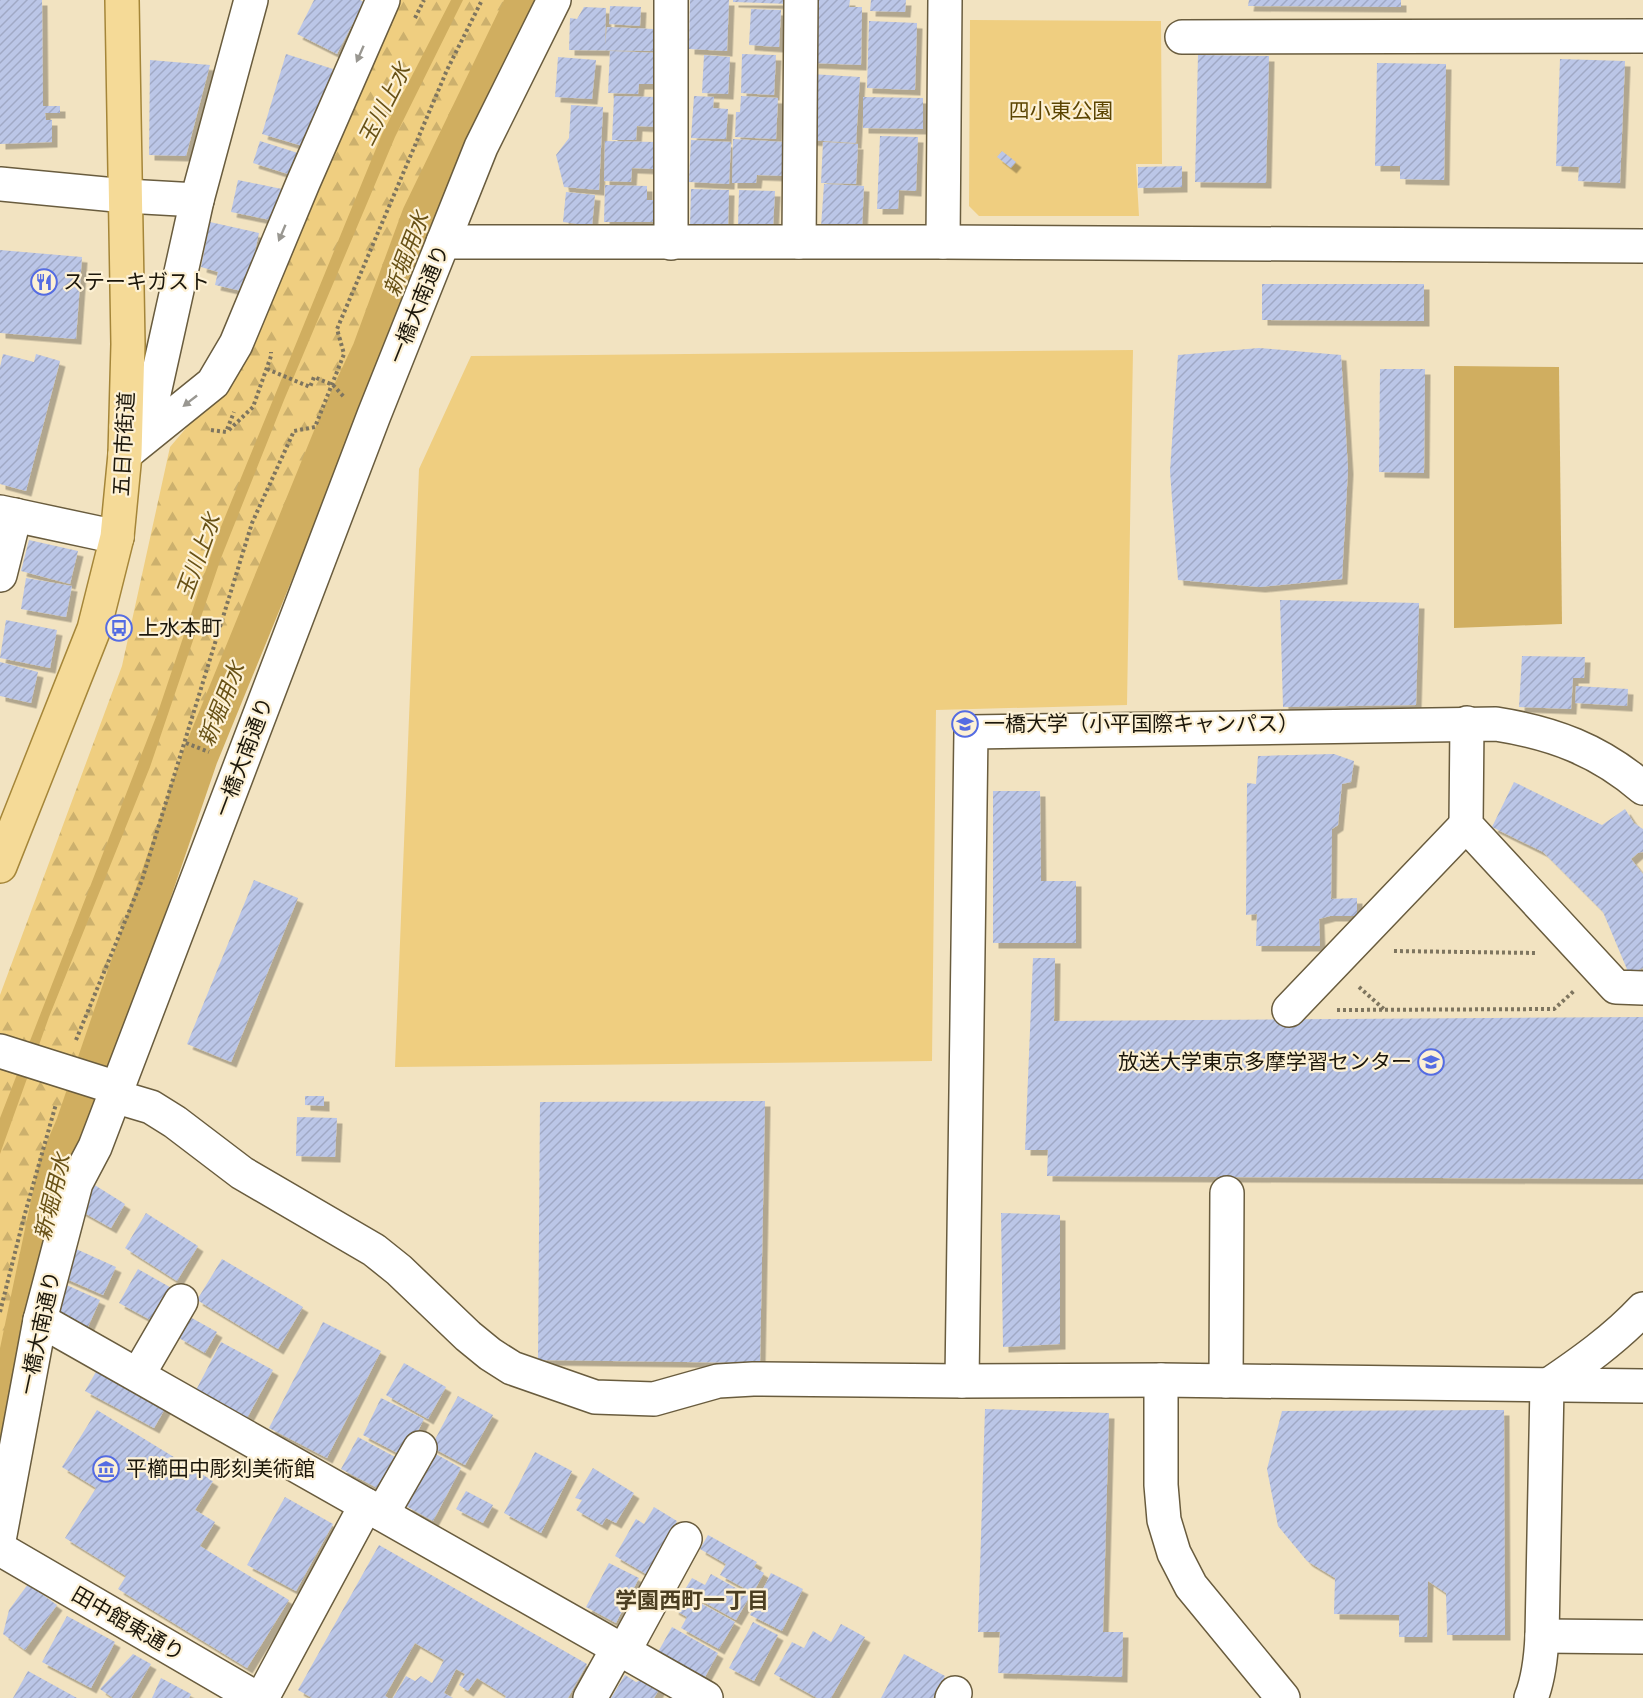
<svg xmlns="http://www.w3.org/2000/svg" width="1643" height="1698" viewBox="0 0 1643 1698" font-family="Roboto,'Noto Sans JP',sans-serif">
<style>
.forest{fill:url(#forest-firs)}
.park{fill:#efce80}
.water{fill:#d0ae60}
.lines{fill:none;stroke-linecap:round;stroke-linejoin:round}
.canal{stroke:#d0ae60;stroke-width:36}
.building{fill:url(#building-hatch);filter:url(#shadow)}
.minor-casing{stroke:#695c3e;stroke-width:36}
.major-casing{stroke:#a58639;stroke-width:36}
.path{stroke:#7e755f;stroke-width:4;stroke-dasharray:3 3;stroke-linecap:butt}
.minor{stroke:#fff;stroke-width:33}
.major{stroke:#f5da97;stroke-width:33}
.oneway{fill:#999791}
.labels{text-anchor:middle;stroke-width:4.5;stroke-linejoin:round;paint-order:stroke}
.park-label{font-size:21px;fill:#5b4401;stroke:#fdf1d5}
.poi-label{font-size:21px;fill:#1c170b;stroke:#fdf1d5;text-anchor:start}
.street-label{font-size:21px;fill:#1c170b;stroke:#fdf1d5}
.water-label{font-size:22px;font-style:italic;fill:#685115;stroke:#fdf1d5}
.neighbourhood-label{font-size:22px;font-weight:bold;fill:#4c3f22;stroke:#fdf1d5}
</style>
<defs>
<pattern id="forest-firs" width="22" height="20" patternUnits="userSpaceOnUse" patternTransform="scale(1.5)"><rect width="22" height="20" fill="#efce80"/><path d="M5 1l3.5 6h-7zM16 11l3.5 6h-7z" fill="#ccb06d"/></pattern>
<pattern id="building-hatch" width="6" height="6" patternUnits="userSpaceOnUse" patternTransform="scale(1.5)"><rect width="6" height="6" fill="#bbc6e7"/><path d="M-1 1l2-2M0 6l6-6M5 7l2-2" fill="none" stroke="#a0a9c5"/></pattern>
<filter id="shadow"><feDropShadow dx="5.5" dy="5.5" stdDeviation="0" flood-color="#0004"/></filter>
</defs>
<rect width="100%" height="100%" fill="#f2e3c1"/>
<polygon class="forest" points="378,0 538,0 429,229 253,646 105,1047 63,1165 26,1322 0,1459 0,995 122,666 170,447 227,380"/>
<g class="park">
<polygon points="970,20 1161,21 1162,164 1136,164 1139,216 979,216 969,206"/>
<polygon points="1133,350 1127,705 936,710 932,1061 395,1067 419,469 471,356"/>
</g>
<g class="water">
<polygon points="451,0 463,0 395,137 284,400 221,558 150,767 49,1017 0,1154 0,1118 158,712 218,534 382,134"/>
<polygon points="1454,366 1559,367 1562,624 1454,628"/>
</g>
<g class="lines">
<polyline class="canal" points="0,1436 57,1164 73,1127 200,757 339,417 370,351 420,215 524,0"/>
</g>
<g class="building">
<polygon points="0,0 42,0 43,106 60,106 60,113 45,113 46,120 52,120 52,142 0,144"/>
<polygon points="314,0 360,0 364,2 337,54 297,34"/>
<polygon points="690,0 729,0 727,51 689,49"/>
<polygon points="733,0 790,0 790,4 733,2"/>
<polygon points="815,0 850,0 849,7 862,7 861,65 813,63"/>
<polygon points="871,0 906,0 905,12 870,11"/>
<polygon points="1249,0 1401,0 1401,7 1248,6"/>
<polygon points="610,6 641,7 640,26 609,24"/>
<polygon points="584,7 606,8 605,45 607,27 654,29 653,51 569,50 570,18 577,19"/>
<polygon points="751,9 781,10 779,47 749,45"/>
<polygon points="869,21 917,23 915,90 867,88"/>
<polygon points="610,51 661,53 659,84 639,84 638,94 608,93"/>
<polygon points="286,54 333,69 309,148 262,134"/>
<polygon points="742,54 776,55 774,95 741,93"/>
<polygon points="704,55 730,57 728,94 702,93"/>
<polygon points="1198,55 1269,56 1266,183 1195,182"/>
<polygon points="558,57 596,60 592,99 555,97"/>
<polygon points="1560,59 1625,61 1620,183 1578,181 1579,167 1556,166"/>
<polygon points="150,60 210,65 186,156 149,155"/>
<polygon points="1377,63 1446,64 1444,180 1400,179 1400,166 1375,166"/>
<polygon points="811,74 860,77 856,143 808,140"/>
<polygon points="614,96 657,97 657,127 637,126 636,140 612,140"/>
<polygon points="694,96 714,97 713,108 728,109 726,139 691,138"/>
<polygon points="741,96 778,98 776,139 735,137 736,112 740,112"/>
<polygon points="863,97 923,98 923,129 863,128"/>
<polygon points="571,105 603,107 599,190 564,187 556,155 569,138"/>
<polygon points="880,136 918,137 916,191 899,190 898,209 877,209"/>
<polygon points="733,139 786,142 785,176 757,175 756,183 732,183"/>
<polygon points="691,140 731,142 729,184 689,182"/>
<polygon points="260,141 301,154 294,176 253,163"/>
<polygon points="605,141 656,142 655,169 632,168 631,182 604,181"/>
<polygon points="823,142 858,144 856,184 821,183"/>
<polygon points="1002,151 1016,162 1011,168 997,157"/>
<polygon points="1182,166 1182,187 1138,188 1138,167"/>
<polygon points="238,180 282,189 275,221 231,212"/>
<polygon points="824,184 864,186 862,228 821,227"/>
<polygon points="605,185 647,186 647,200 654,200 654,222 604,222"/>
<polygon points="691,189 729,190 728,228 690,227"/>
<polygon points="739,190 775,191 773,228 738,226"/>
<polygon points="566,192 595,195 592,226 563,222"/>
<polygon points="210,222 259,233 246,292 215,285 218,272 201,267"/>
<polygon points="0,250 82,257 76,339 0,333"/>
<polygon points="1262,284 1424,284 1424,321 1262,320"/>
<polygon points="1259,348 1341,355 1348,469 1342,579 1260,587 1178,580 1170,471 1178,355"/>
<polygon points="3,354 34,362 36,354 60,361 26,491 0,484 0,367"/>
<polygon points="1380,369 1425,369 1424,473 1379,472"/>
<polygon points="29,540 78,551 70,584 21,571"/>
<polygon points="26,578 72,586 66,617 21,609"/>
<polygon points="1280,600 1419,603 1416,705 1283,707"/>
<polygon points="6,620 57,630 50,668 0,658"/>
<polygon points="1522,656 1585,657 1584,678 1573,678 1571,709 1519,707"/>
<polygon points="0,662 38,672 31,703 0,696"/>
<polygon points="1576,686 1628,689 1627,706 1575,703"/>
<polygon points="1334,754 1354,761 1351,782 1342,784 1338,825 1332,829 1331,899 1357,898 1357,916 1330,916 1319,919 1320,946 1256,946 1257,914 1246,915 1247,783 1256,784 1258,756"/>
<polygon points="1514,782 1602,825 1625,809 1634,823 1643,829 1643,852 1638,853 1631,859 1643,874 1643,968 1629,974 1603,912 1543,852 1492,827"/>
<polygon points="993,791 1040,791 1041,881 1076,881 1076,943 993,943"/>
<polygon points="254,880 298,898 231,1062 187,1044"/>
<polygon points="1033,958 1055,958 1054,1021 1643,1017 1643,1179 1047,1176 1048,1150 1025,1150"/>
<polygon points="305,1096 324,1096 324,1106 305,1105"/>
<polygon points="765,1101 760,1363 538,1360 540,1102"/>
<polygon points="297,1117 337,1118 335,1157 296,1156"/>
<polygon points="93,1184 125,1204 111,1228 79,1210"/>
<polygon points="146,1213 198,1246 177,1281 125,1248"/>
<polygon points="1001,1213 1060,1215 1060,1344 1003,1347"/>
<polygon points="74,1248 116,1267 103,1295 62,1277"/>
<polygon points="222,1259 303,1307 278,1349 197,1300"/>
<polygon points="138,1269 175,1290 156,1323 119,1303"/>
<polygon points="62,1283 100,1300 87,1329 49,1312"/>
<polygon points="190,1317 217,1332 205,1353 179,1338"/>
<polygon points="323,1322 381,1351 327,1458 269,1428"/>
<polygon points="221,1342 273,1370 245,1422 194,1394"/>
<polygon points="404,1363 446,1387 428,1419 386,1395"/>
<polygon points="97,1370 166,1407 154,1428 85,1391"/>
<polygon points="458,1396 493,1415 465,1465 431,1447"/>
<polygon points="381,1398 424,1419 405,1457 363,1435"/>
<polygon points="985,1409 1109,1413 1103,1632 1123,1632 1122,1677 998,1673 1000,1632 978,1632"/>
<polygon points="97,1410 213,1481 195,1510 215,1522 200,1546 289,1600 247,1668 118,1589 126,1576 65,1538 96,1488 62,1467"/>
<polygon points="1504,1410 1505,1635 1447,1635 1446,1593 1428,1581 1427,1637 1399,1637 1399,1615 1334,1614 1335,1578 1307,1561 1278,1526 1267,1469 1282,1411"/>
<polygon points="358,1437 397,1458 381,1490 341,1469"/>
<polygon points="535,1452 572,1471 541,1533 504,1513"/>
<polygon points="434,1453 461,1468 433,1521 406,1506"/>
<polygon points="593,1468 634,1493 616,1523 606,1518 602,1525 576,1510 582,1500 575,1498"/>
<polygon points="466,1491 493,1505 483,1523 456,1509"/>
<polygon points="285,1497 333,1524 296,1591 247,1565"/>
<polygon points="654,1507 677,1521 646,1574 615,1556 636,1519 644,1524"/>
<polygon points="708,1535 757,1562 754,1567 764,1573 753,1593 720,1575 726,1564 700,1549"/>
<polygon points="379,1545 587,1664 568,1698 505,1698 506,1696 477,1678 468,1691 459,1685 465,1674 456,1669 444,1693 453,1698 393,1698 406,1676 415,1681 421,1676 432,1683 444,1660 415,1643 385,1696 388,1698 312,1698 298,1690"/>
<polygon points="609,1563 639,1578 616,1623 586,1607"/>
<polygon points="771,1573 803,1589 782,1631 750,1615"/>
<polygon points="711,1574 750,1596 736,1620 684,1591 692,1578 705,1585"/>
<polygon points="28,1584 57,1605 25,1650 3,1634 9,1610"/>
<polygon points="682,1593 735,1622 719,1649 681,1628 687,1617 673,1609"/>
<polygon points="67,1616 115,1642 91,1688 42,1662"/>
<polygon points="753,1622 778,1635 754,1681 729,1668"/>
<polygon points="841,1624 865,1637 831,1698 817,1698 774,1674 792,1642 804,1648 813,1631 831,1642"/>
<polygon points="672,1627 718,1653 705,1677 658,1652"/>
<polygon points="133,1654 151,1664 131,1698 113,1698 100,1689"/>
<polygon points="904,1654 945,1676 933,1698 881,1698"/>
<polygon points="28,1671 77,1698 13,1698"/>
<polygon points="625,1675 636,1682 644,1679 660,1688 654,1698 611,1698"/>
<polygon points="161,1678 191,1694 189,1698 152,1698"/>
</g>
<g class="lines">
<g class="minor-casing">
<g id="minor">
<polyline points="671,0 671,243"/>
<polyline points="1182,37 1643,36"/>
<polyline points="0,184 126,196 197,200 251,0"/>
<polyline points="443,242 943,242 1643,246"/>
<polyline points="799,242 801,0"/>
<polyline points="943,242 945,0"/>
<polyline points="126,427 153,398 197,200"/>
<polyline points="125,454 213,383 236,344 303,183 383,0"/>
<polyline points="0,512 117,537"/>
<polyline points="0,575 15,515"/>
<polyline points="1467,723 1466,825 1616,987 1643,988"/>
<polyline points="1289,1010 1466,825"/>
<polyline points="0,1051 117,1088"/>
<polyline points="114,1096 151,1107 175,1122 242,1173 374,1250 399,1270 468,1336 490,1354 512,1368 595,1397 654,1399 718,1381 753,1379 962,1381 1161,1380 1643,1386"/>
<polyline points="40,1320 706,1698"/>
<polyline points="138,1375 181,1301"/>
<polyline points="1161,1380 1161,1485 1164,1520 1174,1553 1191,1586 1283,1698"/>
<path d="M 962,1381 L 971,732 L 1496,724 C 1553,733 1599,750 1643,788"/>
<polyline points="1226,1381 1227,1193"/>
<polyline points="382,1514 420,1448"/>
<polyline points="0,1535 40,1320 76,1183 95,1147 374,415 481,147 554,0"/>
<polyline points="0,1549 256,1698"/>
<polyline points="1542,1636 1643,1637"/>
<polyline points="624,1651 685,1539"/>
<polyline points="262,1698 366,1505"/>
<polyline points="590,1698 618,1648"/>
<polyline points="952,1698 955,1693"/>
<path d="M 1531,1698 C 1539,1678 1541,1657 1542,1636 L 1547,1386 C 1581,1363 1615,1339 1643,1309"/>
</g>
</g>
<g class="major-casing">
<polyline id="major" points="0,866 94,629 117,537 125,454 128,344 122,0"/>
</g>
<g class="path">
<polyline points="415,18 424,0"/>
<polyline points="267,369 310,387 314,377 333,385 345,398"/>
<polyline points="211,430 226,432 234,412"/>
<polyline points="229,430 253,407 271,356 271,352"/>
<polyline points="186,743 209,752"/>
<polyline points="1394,951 1536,953"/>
<polyline points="1359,987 1385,1010"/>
<polyline points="1337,1010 1554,1009 1574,991"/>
<polyline points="76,1040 142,880 252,523 294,431 315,427 344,354 337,329 447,70 482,0"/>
<polyline points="0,1312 24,1217 56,1104"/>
</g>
<use href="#minor" class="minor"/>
<use href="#major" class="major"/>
</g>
<defs><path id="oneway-solid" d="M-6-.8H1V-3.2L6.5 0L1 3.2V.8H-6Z" transform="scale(1.5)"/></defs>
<g class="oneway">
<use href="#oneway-solid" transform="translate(360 54) rotate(114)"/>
<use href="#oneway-solid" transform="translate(282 233) rotate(113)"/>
<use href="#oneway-solid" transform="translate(190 401) rotate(142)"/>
</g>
<defs>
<g id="restaurant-ring" transform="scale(1.35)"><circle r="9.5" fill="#fdf1d5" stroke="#556ce2" stroke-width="1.5"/><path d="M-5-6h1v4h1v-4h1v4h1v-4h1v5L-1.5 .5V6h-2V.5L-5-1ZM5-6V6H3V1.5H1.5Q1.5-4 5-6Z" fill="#556ce2"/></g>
<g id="bus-ring" transform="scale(1.35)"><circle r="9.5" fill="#fdf1d5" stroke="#556ce2" stroke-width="1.5"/><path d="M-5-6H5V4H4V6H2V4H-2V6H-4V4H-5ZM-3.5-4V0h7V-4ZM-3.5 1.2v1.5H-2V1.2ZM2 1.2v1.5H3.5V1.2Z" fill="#556ce2"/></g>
<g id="university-ring" transform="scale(1.35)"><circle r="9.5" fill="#fdf1d5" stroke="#556ce2" stroke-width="1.5"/><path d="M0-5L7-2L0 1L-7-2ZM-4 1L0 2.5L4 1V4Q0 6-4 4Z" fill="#556ce2"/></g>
<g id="museum-ring" transform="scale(1.35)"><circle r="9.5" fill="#fdf1d5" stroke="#556ce2" stroke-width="1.5"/><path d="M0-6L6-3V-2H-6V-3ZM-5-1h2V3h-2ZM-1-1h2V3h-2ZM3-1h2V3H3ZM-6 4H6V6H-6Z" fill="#556ce2"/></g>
</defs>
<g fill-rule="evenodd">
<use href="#restaurant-ring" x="44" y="282"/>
<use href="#bus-ring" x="119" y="628"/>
<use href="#university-ring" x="965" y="724"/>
<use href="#university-ring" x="1431" y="1062"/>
<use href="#museum-ring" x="106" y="1469"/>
</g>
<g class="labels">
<g class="park-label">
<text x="1061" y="118">四小東公園</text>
</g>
<g class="poi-label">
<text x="63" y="289">ステーキガスト</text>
<text x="138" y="635">上水本町</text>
<text x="984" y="731">一橋大学（小平国際キャンパス）</text>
<text x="1412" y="1069" text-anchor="end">放送大学東京多摩学習センター</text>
<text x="126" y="1476">平櫛田中彫刻美術館</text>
</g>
<g class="street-label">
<text transform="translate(419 304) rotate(-68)" y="7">一橋大南通り</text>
<text transform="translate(124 444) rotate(-87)" y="7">五日市街道</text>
<text transform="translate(244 757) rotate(-69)" y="7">一橋大南通り</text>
<text transform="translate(40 1333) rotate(-78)" y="7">一橋大南通り</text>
<text transform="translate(128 1624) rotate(30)" y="7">田中館東通り</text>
</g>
<g class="water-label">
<text transform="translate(384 104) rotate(-63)" y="8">玉川上水</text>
<text transform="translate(406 254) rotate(-69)" y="8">新堀用水</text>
<text transform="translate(198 556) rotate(-70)" y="8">玉川上水</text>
<text transform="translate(221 704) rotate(-68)" y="8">新堀用水</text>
<text transform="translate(52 1197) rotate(-76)" y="8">新堀用水</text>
</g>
<g class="neighbourhood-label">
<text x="692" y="1608">学園西町一丁目</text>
</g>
</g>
</svg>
